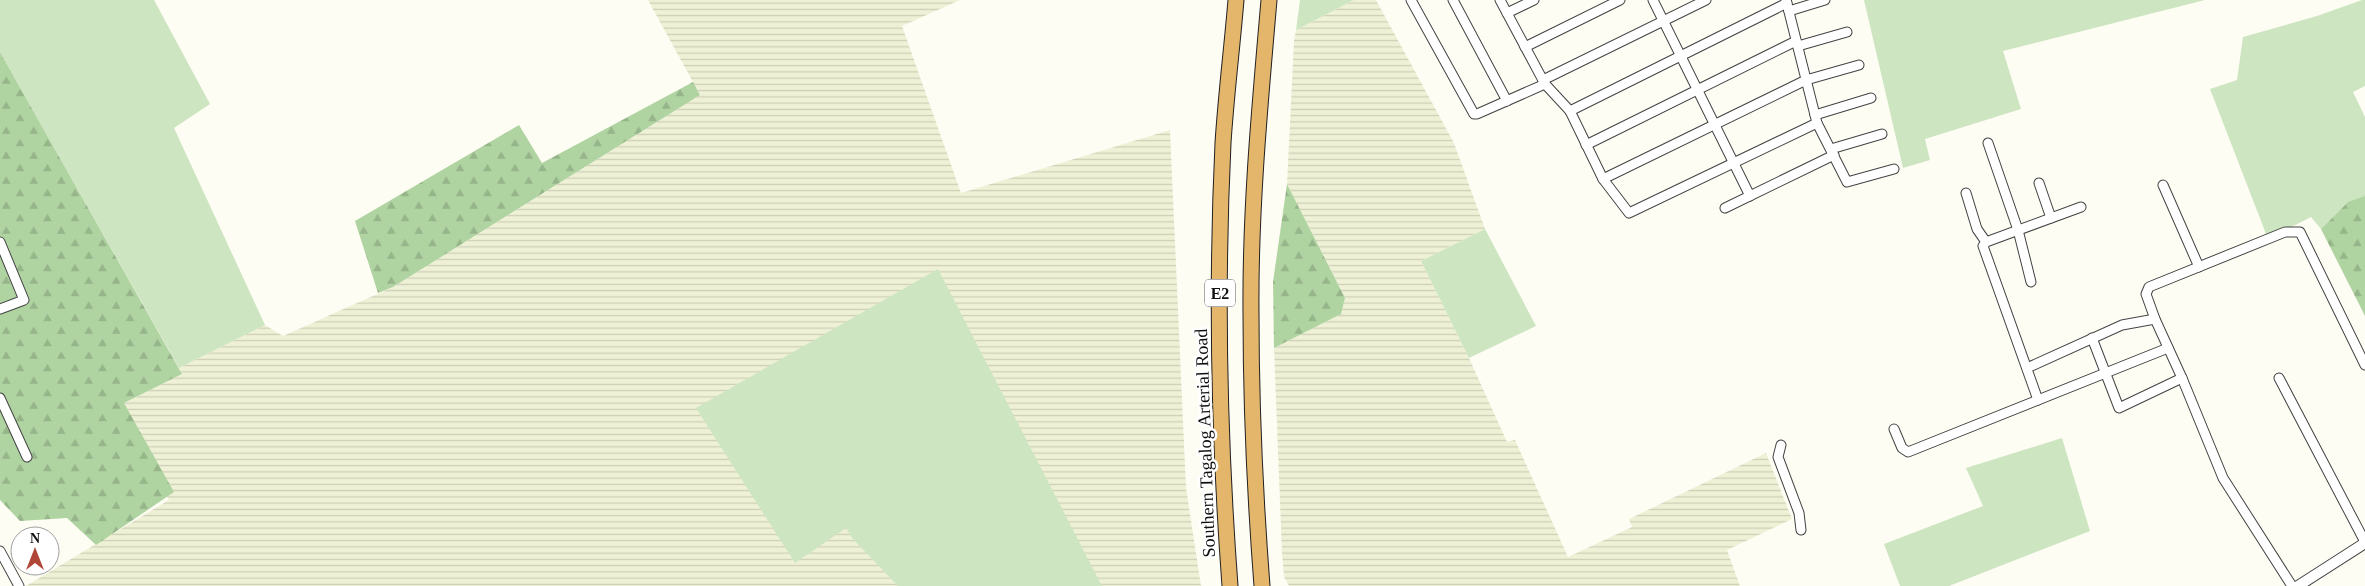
<svg xmlns="http://www.w3.org/2000/svg" width="2365" height="586" viewBox="0 0 2365 586" font-family="Georgia,serif">
<style>
.farmland{fill:url(#farmland-rules)}
.grass{fill:#cde5c0}
.forest{fill:url(#forest-firs)}
.lines{fill:none;stroke-linecap:round;stroke-linejoin:round}
.minor-casing{stroke:#434343;stroke-width:11}
.tertiary-casing{stroke:#434343;stroke-width:12}
.motorway-casing{stroke:#212121;stroke-width:17}
.minor{stroke:#fff;stroke-width:9}
.tertiary{stroke:#fff;stroke-width:10}
.motorway{stroke:#e3b66c;stroke-width:15}
.labels{text-anchor:middle;stroke-width:5;stroke-linejoin:round;paint-order:stroke}
.shield{fill:#fff;stroke:#585858;stroke-width:1}
.shield-label{font-size:16px;font-weight:bold;fill:#101010}
.street-label{font-size:18px;fill:#101010;stroke:#fff}
</style>
<defs>
<pattern id="farmland-rules" width="6" height="5" patternUnits="userSpaceOnUse" patternTransform="scale(1.25)"><rect width="6" height="5" fill="#eff1d6"/><path d="M0 2.5h6" fill="none" stroke="#ccceb7"/></pattern>
<pattern id="forest-firs" width="22" height="20" patternUnits="userSpaceOnUse" patternTransform="scale(1.25)"><rect width="22" height="20" fill="#b0d4a1"/><path d="M5 1l3.5 6h-7zM16 11l3.5 6h-7z" fill="#96b58a"/></pattern>
</defs>
<rect width="100%" height="100%" fill="#fefdf4"/>
<g class="farmland">
<polygon points="648,0 960,0 902,26 961,193 1170,130 1186,488 1201,586 26,586 169,500 118,420 124,403 182,374 179,368 265,325 283,336 393,287 700,95"/>
<polygon points="1354,0 1376,0 1454,143 1485,229 1421,261 1469,358 1507,442 1515,440 1568,557 1632,527 1629,519 1766,453 1792,519 1727,550 1740,586 1289,586 1284,577 1282,553 1274,348 1341,314 1345,298 1287,184 1294,41 1296,30"/>
</g>
<g class="grass">
<polygon points="0,0 154,0 210,104 174,128 265,325 179,368 0,52"/>
<polygon points="1300,0 1354,0 1296,30"/>
<polygon points="1864,0 2205,0 2003,51 2021,109 1925,139 1930,160 1903,168"/>
<polygon points="2362,0 2365,0 2365,86 2353,92 2365,117 2365,197 2347,203 2321,229 2311,217 2268,239 2210,89 2237,80 2243,37 2317,16"/>
<polygon points="1485,229 1536,326 1469,358 1421,261"/>
<polygon points="938,269 1102,586 898,586 853,539 846,528 795,563 696,408"/>
<polygon points="2062,438 2090,531 1949,586 1900,586 1884,544 1983,506 1966,468"/>
</g>
<g class="forest">
<polygon points="0,52 182,374 124,403 174,492 96,545 67,518 20,521 0,500"/>
<polygon points="693,82 700,95 393,287 378,293 355,221 519,125 542,163"/>
<polygon points="1287,184 1345,298 1341,314 1274,348 1273,282"/>
<polygon points="2365,196 2365,316 2321,229 2348,202"/>
</g>
<g class="lines">
<g class="minor-casing">
<g id="minor">
<polyline points="1411,0 1474,114 1477,114 1545,84"/>
<polyline points="1453,0 1507,101"/>
<polyline points="1500,0 1545,84 1570,111 1603,179 1629,213 1817,123"/>
<polyline points="1653,0 1750,196"/>
<polyline points="1786,0 1817,123 1847,182 1894,169"/>
<polyline points="1789,11 1825,0"/>
<polyline points="1507,13 1534,0"/>
<polyline points="1798,46 1847,32"/>
<polyline points="1525,47 1620,0"/>
<polyline points="1543,80 1706,0"/>
<polyline points="1570,111 1787,3"/>
<polyline points="1815,115 1871,98"/>
<polyline points="1988,143 2018,230 2031,282"/>
<polyline points="1586,145 1796,41"/>
<polyline points="1831,149 1882,134"/>
<polyline points="1603,179 1806,80 1859,65"/>
<polyline points="2039,183 2051,218"/>
<polyline points="2163,185 2199,267"/>
<polyline points="1966,193 1977,229 1986,242"/>
<polyline points="1725,208 1834,155"/>
<polyline points="0,242 24,300 0,309"/>
<polyline points="2092,338 2119,408 2182,378"/>
<polyline points="2027,368 2122,325 2155,319"/>
<polyline points="2279,378 2365,542"/>
<polyline points="0,398 27,457"/>
<polyline points="2038,400 1983,246 1986,242 2081,207"/>
<polyline points="1894,429 1902,448 1908,452 2168,348"/>
<polyline points="1781,445 1778,457 1799,513 1801,530"/>
<polyline points="0,551 19,586"/>
<polyline points="2292,586 2223,478 2182,378 2155,319 2146,294 2149,287 2285,232 2300,232 2365,365"/>
</g>
</g>
<g class="tertiary-casing">
<polyline id="tertiary" points="2298,586 2365,543"/>
</g>
<g class="motorway-casing">
<g id="motorway">
<path d="M 1230,586 C 1219,439 1216,291 1223,143 C 1226,96 1232,48 1236,0"/>
<path d="M 1262,586 C 1255,495 1251,405 1251,314 C 1250,209 1260,104 1269,0"/>
</g>
</g>
<use href="#minor" class="minor"/>
<use href="#tertiary" class="tertiary"/>
<use href="#motorway" class="motorway"/>
</g>
<g class="labels">
<rect class="shield" x="1205" y="279.5" width="30" height="27" rx="4"/>
<g class="shield-label">
<text x="1220" y="299">E2</text>
</g>
<g class="street-label">
<text transform="translate(1205 443) rotate(-92)" y="6">Southern Tagalog Arterial Road</text>
</g>
</g>
<g transform="translate(35 551)"><circle r="24" fill="#ffffff" stroke="#9f9f9f"/>
<path d="M0-4L9 19L0 12L-9 19Z" fill="#b04637"/>
<text y="-8" font-size="14" font-weight="bold" text-anchor="middle" fill="#101010">N</text>
</g>
</svg>
